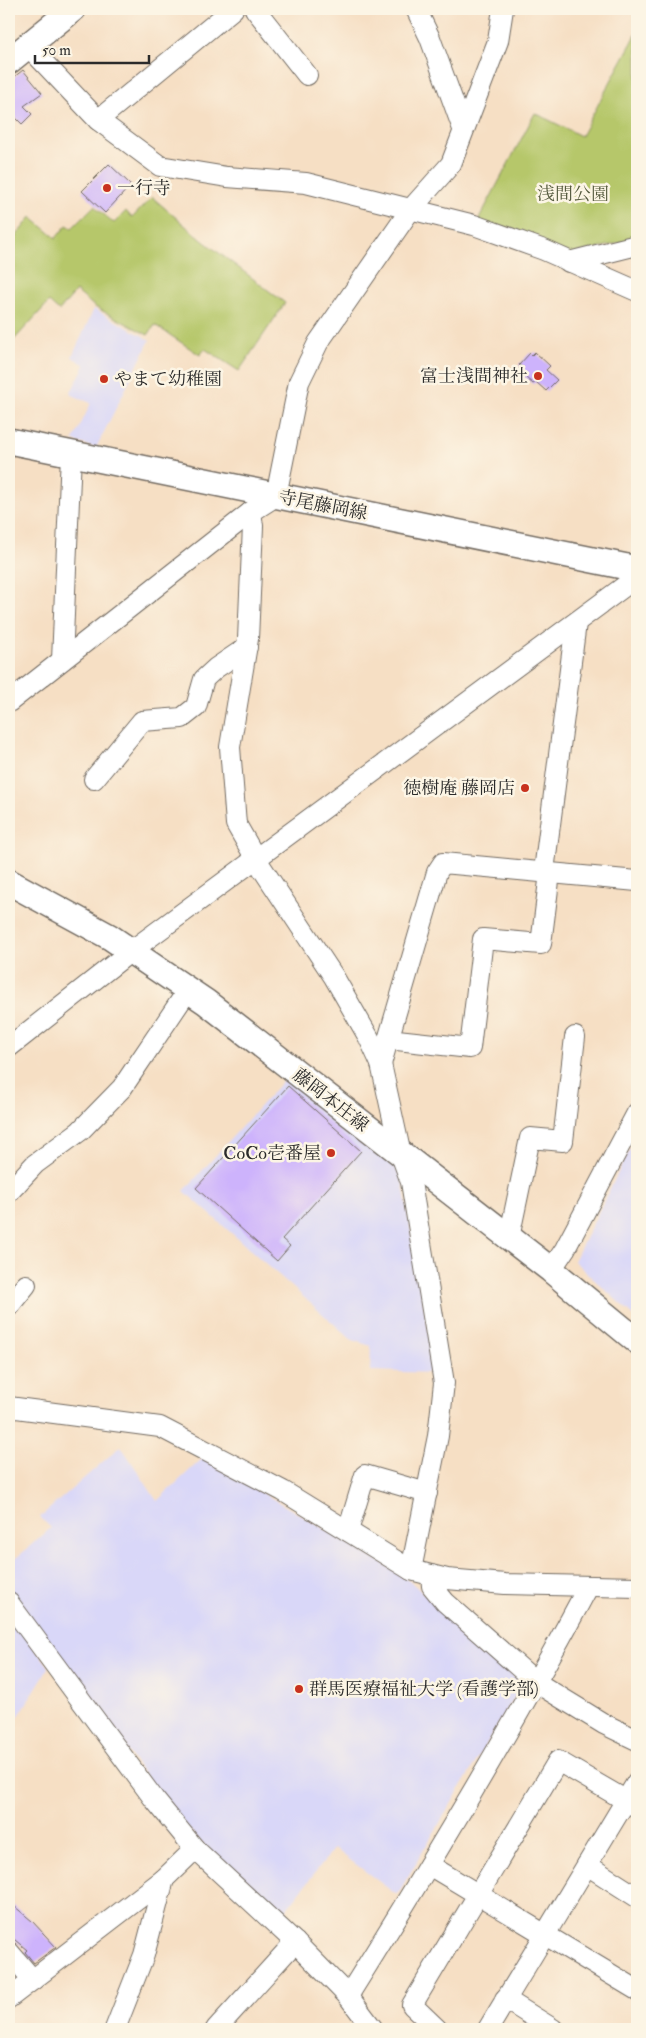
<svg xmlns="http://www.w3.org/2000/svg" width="646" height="2038" viewBox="0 0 646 2038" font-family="'IM FELL Double Pica','Noto Serif JP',serif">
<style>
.built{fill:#d9d7f8}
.green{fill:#b6c76a;stroke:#70794a}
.building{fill:#cdb3fc}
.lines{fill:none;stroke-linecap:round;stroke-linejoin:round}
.minor-casing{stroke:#726a61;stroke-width:22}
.major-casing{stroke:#726a61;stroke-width:28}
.minor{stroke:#fff;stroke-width:20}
.major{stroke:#fff;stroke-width:25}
.poi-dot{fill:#c8321e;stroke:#fcf5e5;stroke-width:2}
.labels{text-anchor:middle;stroke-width:5;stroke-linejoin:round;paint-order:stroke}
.poi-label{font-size:18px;fill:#2b2b2b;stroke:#fcf5e5;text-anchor:start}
.park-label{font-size:18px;fill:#555a3e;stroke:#fcf5e5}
.street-label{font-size:18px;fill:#2b2b2b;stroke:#fcf5e5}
</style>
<rect width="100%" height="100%" fill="#fcf5e5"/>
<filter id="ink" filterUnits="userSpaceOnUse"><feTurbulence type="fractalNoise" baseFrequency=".02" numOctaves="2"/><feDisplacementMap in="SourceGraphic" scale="10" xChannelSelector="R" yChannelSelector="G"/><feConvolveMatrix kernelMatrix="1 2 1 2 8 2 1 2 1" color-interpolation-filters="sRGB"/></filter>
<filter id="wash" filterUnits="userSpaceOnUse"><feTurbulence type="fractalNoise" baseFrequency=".0096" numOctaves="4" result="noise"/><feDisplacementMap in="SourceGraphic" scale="20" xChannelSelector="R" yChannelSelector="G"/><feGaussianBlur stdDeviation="1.12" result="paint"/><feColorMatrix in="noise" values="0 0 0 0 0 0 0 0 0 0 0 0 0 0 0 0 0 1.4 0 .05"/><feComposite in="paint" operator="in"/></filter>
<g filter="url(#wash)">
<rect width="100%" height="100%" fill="#f6dfc4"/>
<g class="built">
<polygon points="94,309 150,340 96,448 73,441 91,403 70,394 85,365 72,357"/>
<polygon points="288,1075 400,1168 436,1373 370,1371 371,1346 352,1340 184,1191"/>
<polygon points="637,1135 637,1319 574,1261"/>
<polygon points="121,1446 157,1501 203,1458 391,1568 413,1584 509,1669 517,1681 515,1696 397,1895 334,1848 280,1918 218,1861 165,1803 9,1589 9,1564 51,1528 40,1517"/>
<polygon points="14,1619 49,1667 9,1732 9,1624"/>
</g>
<g class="green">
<polygon points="637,33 637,239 568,255 478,221 535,113 581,136"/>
<polygon points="152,197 202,240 285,303 239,371 205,349 200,355 155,325 148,335 95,307 76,291 59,311 49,302 12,342 9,340 9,245 31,217 56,238 67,225 72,228 94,206 114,223 126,211 132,218"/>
</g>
<g id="blocks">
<g class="building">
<polygon points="23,70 42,93 24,106 32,114 22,124 9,111 9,81"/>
<polygon points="109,164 131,185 105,213 82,191"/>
<polygon points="535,352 550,366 546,370 557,380 546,391 536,382 533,384 518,371 522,367 519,365 530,353 532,355"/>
<polygon points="288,1086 361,1151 282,1239 290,1246 277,1261 196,1188"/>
<polygon points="14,1906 32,1921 56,1947 34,1963 25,1952 27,1950 9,1935 9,1913"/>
</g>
</g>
</g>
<g filter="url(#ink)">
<use href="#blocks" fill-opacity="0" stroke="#726a61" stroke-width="1"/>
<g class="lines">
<g class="minor-casing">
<g id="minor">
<polyline points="255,9 307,75"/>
<polyline points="416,9 430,38 463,129"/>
<polyline points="28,46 98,120 160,166 227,177 306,183 474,225 544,250 637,291"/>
<polyline points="98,120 233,9"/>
<polyline points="569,262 637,245"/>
<polyline points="251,512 253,526 248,639 230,747 236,824 256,859 334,977 369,1038 381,1064 401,1155 411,1182 444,1383 438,1436 411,1570"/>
<polyline points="62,660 71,455"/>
<polyline points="9,702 251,512 276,496 299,382 318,343 411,209 451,164 498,41 503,9"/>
<polyline points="94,779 142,721 182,718 196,707 204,679 216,668 247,647"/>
<polyline points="544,871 576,623"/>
<polyline points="388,1039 470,1048 483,939 541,944 550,873"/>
<polyline points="9,1047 131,951 637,577"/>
<polyline points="381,1064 437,872 443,863 637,881"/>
<polyline points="9,1192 35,1164 80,1131 122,1088 188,990"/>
<polyline points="509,1238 530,1138 563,1141 575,1037"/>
<polyline points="551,1270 565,1249 637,1113"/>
<polyline points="9,1306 26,1285"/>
<polyline points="9,1407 160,1427 283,1491 411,1570 447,1579 505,1584 637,1587"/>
<polyline points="348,1531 365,1475 427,1493"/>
<polyline points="431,1575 432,1586 445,1602 537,1683 604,1724 637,1740"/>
<polyline points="9,1603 154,1799 195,1849 295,1942 348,1996 373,2029"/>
<polyline points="429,1865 637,1990"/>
<polyline points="587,1865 637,1897"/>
<polyline points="9,1952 33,1980"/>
<path d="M 348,1996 C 432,1862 514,1726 588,1587"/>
<polyline points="9,1998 164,1879 195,1849"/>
<polyline points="505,1999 553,2029"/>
<polyline points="115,2029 144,1955 164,1879"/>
<polyline points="216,2029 295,1942"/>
<polyline points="437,2029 412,2005 558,1761 637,1807"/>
<polyline points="488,2029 637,1782"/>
</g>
</g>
<g class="major-casing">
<g id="major">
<polyline points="9,61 73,9"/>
<polyline points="9,441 637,569"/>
<polyline points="9,882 110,937 206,1002 551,1270 637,1341"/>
</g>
</g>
<use href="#minor" class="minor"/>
<use href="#major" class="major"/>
</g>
</g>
<g class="poi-dot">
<circle cx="107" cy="188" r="5"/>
<circle cx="538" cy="376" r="5"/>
<circle cx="104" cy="379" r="5"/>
<circle cx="525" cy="788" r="5"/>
<circle cx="331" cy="1153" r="5"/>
<circle cx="299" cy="1689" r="5"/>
</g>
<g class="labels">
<g class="poi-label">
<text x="117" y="194">一行寺</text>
<text x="528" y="382" text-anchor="end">富士浅間神社</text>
<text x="114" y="385">やまて幼稚園</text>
<text x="515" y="794" text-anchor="end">徳樹庵 藤岡店</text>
<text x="321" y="1159" text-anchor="end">CoCo壱番屋</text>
<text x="309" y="1695">群馬医療福祉大学 (看護学部)</text>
</g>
<g class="park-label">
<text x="573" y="200">浅間公園</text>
</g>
<g class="street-label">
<text transform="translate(323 505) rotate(11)" y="6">寺尾藤岡線</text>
<text transform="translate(331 1100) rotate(38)" y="6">藤岡本庄線</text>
</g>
</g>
<rect width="646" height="2038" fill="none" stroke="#fcf5e5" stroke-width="30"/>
<path d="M35 55v8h114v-8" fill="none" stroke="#2b2b2b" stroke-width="2.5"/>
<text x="42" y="55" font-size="15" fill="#2b2b2b" stroke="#fcf5e5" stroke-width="4" paint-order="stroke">50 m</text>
</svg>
